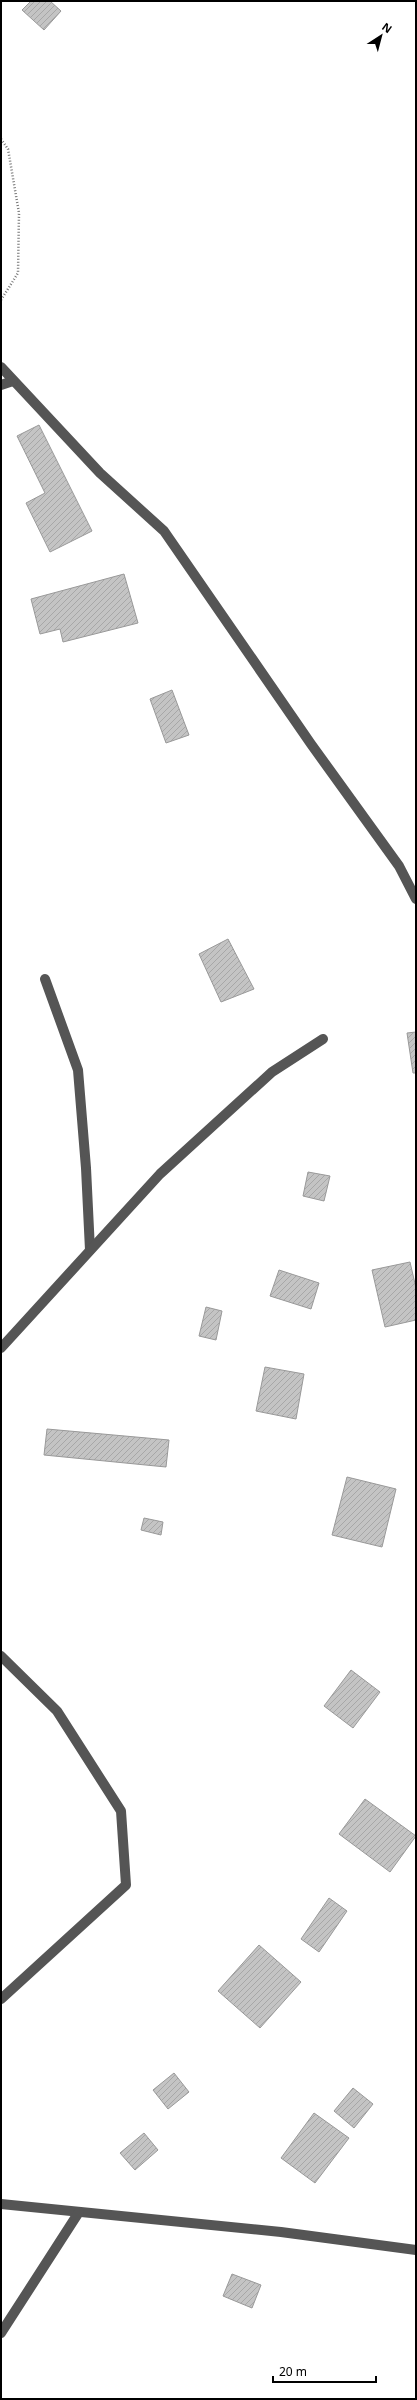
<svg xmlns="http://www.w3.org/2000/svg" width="417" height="2400" viewBox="0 0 417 2400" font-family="'Noto Sans',sans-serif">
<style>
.building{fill:url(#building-hatch);stroke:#999}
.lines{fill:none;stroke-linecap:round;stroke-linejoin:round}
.path{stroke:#777;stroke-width:2.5;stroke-dasharray:1 2;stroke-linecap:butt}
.minor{stroke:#555;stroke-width:10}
</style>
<defs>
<pattern id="building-hatch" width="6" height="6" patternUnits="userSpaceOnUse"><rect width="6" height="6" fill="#c4c4c4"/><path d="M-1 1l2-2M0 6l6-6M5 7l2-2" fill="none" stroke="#a7a7a7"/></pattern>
</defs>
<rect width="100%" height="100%" fill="#fff"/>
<g class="building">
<polygon points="31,1 50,1 61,11 44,30 22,10"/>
<polygon points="39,425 92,531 50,552 26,503 45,493 17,436"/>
<polygon points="124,574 138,623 63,642 60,629 40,634 31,599"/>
<polygon points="172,690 189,735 166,743 150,699"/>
<polygon points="228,939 254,989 221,1002 199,954"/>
<polygon points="416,1032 416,1073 413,1073 407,1033"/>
<polygon points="308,1172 330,1176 324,1201 303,1196"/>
<polygon points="410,1262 416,1288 416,1320 385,1327 372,1270"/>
<polygon points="279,1270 319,1283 311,1309 270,1296"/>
<polygon points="206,1307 222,1311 216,1340 199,1336"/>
<polygon points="265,1367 304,1374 296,1419 256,1411"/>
<polygon points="47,1429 169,1440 166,1467 44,1455"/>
<polygon points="347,1477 396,1489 382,1547 332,1535"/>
<polygon points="144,1518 163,1522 161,1535 141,1530"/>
<polygon points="351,1670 380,1692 353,1728 324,1706"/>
<polygon points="365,1799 416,1836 390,1872 339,1834"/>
<polygon points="329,1898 347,1911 319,1952 301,1939"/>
<polygon points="259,1945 301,1982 260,2028 218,1991"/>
<polygon points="174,2073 189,2092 168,2109 153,2090"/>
<polygon points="353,2088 373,2104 354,2128 334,2111"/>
<polygon points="314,2113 349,2138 315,2183 281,2158"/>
<polygon points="144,2133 158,2150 135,2170 120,2153"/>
<polygon points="232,2274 261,2285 252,2308 223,2296"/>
</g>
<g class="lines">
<polyline class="path" points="1,139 8,149 19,213 18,273 1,300"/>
<g class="minor">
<polyline points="1,367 100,473 164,531 311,744 399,866 416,899"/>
<polyline points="1,385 13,381"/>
<polyline points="45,979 78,1070 86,1168 90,1250"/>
<polyline points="1,1348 160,1174 272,1072 323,1039"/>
<polyline points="1,1656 57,1711 121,1811 126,1885 1,1999"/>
<polyline points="1,2204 281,2232 416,2250"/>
<polyline points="1,2333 79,2212"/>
</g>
</g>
<rect width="417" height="2400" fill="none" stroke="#000000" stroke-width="4"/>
<g transform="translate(381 36) rotate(36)" stroke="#ffffff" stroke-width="3" paint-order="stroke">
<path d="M0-3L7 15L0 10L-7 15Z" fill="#000000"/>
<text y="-6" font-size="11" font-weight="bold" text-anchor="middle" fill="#000000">N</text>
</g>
<path d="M273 2376v6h103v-6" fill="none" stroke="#000000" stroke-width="2"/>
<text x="279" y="2376" font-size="12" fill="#000000" stroke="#ffffff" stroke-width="3" paint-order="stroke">20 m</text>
</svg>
